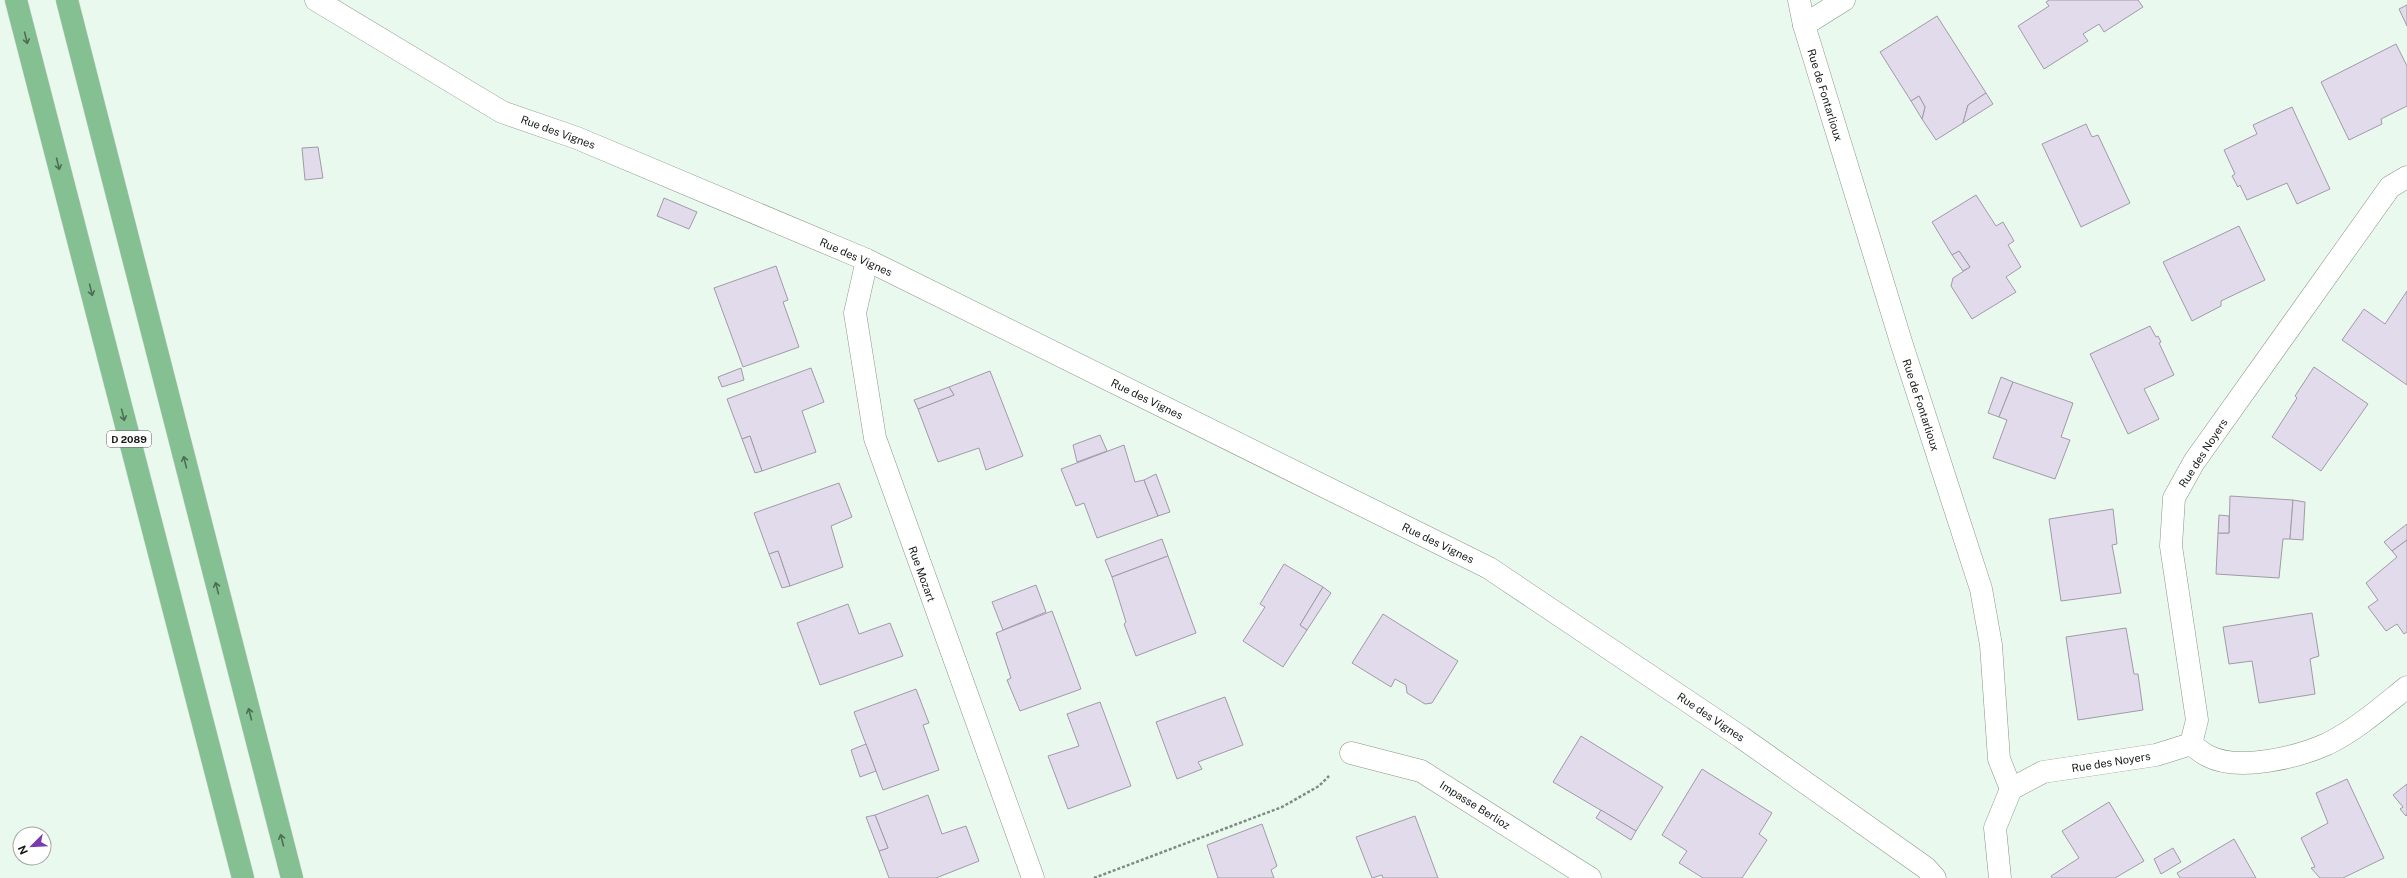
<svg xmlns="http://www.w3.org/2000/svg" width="2407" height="878" viewBox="0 0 2407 878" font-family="'Public Sans',sans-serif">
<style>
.building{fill:#e2dbeb;stroke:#a19aa9}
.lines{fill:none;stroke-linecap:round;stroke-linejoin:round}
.street-casing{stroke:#879589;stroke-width:23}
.highway-casing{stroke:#d5d6d5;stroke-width:23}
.path{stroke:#7f8981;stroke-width:2.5;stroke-dasharray:3 2;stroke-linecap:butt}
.street{stroke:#fff;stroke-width:22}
.highway{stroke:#84c092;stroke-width:22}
.oneway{stroke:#4d6e54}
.labels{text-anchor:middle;stroke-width:3;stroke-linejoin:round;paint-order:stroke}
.shield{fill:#fff;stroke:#5c5f5d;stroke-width:1}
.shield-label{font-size:10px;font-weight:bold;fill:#161b17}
.street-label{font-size:11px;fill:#161b17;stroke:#fff}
</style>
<rect width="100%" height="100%" fill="#eaf9ed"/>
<g class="building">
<polygon points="2049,0 2138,0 2143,7 2104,32 2099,24 2083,34 2088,41 2044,69 2018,26 2049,6 2046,2"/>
<polygon points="2407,5 2407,26 2399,9"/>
<polygon points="1937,16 1986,93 1968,105 1963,123 1936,140 1922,119 1925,107 1919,96 1911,101 1880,52"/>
<polygon points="2396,44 2407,66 2407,106 2381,119 2382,124 2349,140 2321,82"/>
<polygon points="1986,93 1993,104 1963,123 1968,105"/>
<polygon points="1919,96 1925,107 1922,119 1911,101"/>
<polygon points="2292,107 2330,189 2297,204 2287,183 2247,200 2240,185 2238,187 2232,176 2235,174 2224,150 2257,134 2253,125"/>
<polygon points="2086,124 2092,137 2098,135 2130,203 2081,227 2042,144"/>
<polygon points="318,147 323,178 305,180 302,148"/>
<polygon points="1976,195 1996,226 2003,222 2014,241 2008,245 2021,267 2006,277 2016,292 1972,319 1951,286 1953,278 1970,267 1959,251 1952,255 1932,222"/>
<polygon points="664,198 697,212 689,229 657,216"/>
<polygon points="2239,226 2265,280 2221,301 2221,306 2192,321 2163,262"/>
<polygon points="1959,251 1970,267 1963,271 1952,255"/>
<polygon points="776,266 788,300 783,302 799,347 743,367 714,288"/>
<polygon points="2407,291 2407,385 2342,340 2364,309 2385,324"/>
<polygon points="2150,326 2156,337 2158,336 2161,342 2159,343 2174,375 2144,389 2159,419 2128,434 2090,354"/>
<polygon points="2314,367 2368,404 2321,471 2272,437 2297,398 2295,396"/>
<polygon points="741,368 744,380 722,387 718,377"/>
<polygon points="811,368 824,402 802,411 816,452 762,471 750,436 742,439 727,399"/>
<polygon points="990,371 1023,456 986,470 979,448 938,462 918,409 954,395 949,387"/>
<polygon points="2001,377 2013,382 1999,417 1988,413"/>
<polygon points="2013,382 2073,403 2061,437 2070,440 2055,479 1993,458 2007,420 1999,417"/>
<polygon points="949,387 954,395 918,409 914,400"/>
<polygon points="1100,435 1107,451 1077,462 1073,445"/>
<polygon points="750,436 762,471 755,473 742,439"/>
<polygon points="1124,445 1135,482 1144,480 1158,516 1097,538 1084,503 1076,506 1061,469"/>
<polygon points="1156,474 1170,512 1158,516 1144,480"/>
<polygon points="839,483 852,517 831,526 843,567 790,586 778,551 769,554 754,513"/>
<polygon points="2230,496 2293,500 2290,539 2283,539 2279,578 2216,574 2218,533 2229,533"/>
<polygon points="2293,500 2305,502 2303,540 2290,539"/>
<polygon points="2113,509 2117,544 2112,545 2121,593 2061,601 2049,519"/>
<polygon points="2219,515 2229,516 2229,533 2218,533"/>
<polygon points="2407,524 2407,540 2392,551 2384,542"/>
<polygon points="1162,539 1168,556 1112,577 1105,560"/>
<polygon points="2407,540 2407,632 2404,634 2397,624 2386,631 2368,607 2378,600 2366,583 2397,557 2392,551"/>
<polygon points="778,551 790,586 782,588 769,554"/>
<polygon points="1168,556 1196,633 1136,656 1124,624 1126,622 1112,577"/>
<polygon points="1284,564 1323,587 1300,625 1307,630 1283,667 1243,641 1265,607 1260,604"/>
<polygon points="1036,585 1046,612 1003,630 992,602"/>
<polygon points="1323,587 1331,593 1307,630 1300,625"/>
<polygon points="848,604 859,634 890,623 903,656 820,685 797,623"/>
<polygon points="1052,611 1081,689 1020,711 1007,680 1011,678 996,633"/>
<polygon points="2312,613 2319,656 2310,659 2315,694 2259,703 2252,661 2229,664 2223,627"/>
<polygon points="1383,614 1458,661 1432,703 1425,704 1407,693 1406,685 1395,679 1391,687 1352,663"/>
<polygon points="2126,628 2134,674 2138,674 2143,710 2078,720 2066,637"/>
<polygon points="916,689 929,723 923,725 939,770 883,790 854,712"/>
<polygon points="1225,697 1243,745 1198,762 1202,769 1177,779 1156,722"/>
<polygon points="1100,702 1131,786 1068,809 1048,756 1079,746 1067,714"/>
<polygon points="1581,736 1663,787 1636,831 1553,782"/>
<polygon points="866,744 876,771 860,777 851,750"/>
<polygon points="1702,769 1772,813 1759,834 1767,840 1742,878 1703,878 1679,863 1687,851 1662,835"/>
<polygon points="2347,779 2384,858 2343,878 2320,878 2311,868 2315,867 2301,838 2328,823 2316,793"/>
<polygon points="2407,784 2407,815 2406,816 2400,809 2403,807 2393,795"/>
<polygon points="928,795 942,834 966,826 979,861 936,878 889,878 879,851 888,848 875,815"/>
<polygon points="2109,802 2144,861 2115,878 2052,878 2051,876 2079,858 2062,831"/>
<polygon points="1601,810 1636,831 1631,840 1596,818"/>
<polygon points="875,815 888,848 879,851 866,817"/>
<polygon points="1415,816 1438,878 1383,878 1382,875 1372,878 1356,837"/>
<polygon points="1262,824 1277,866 1271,870 1274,878 1218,878 1207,845"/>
<polygon points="2234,839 2256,878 2180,878 2177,873"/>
<polygon points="2173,848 2181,862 2161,874 2154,859"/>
</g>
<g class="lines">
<g class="street-casing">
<g id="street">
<polyline points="316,0 502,112 577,138 867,260 1489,568 1741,737 1926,868 1935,878"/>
<polyline points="1799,0 1804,25 1902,345 1981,589 1991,645 1999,759 2011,789"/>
<polyline points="1804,25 1844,0"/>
<polyline points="867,260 855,313 875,438 1033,878"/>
<path d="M 2191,744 C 2196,748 2202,753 2208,756 C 2239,772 2298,757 2327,744 C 2356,730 2382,707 2407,687"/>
<polyline points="1351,753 1421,771 1590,878"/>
<polyline points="2011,789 2043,772 2156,755 2191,744 2197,720 2171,546 2174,498 2194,462 2390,187 2407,177"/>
<polyline points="2000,878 1995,828 2011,789"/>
</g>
</g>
<g class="highway-casing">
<g id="highway">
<polyline points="16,0 243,878"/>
<polyline points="67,0 292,878"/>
</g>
</g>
<polyline class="path" points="1094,878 1282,807 1319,786 1329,776"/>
<use href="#street" class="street"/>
<use href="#highway" class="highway"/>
</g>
<defs><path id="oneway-shaft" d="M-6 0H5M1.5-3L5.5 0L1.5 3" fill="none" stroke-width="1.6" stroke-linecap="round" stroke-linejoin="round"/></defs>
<g class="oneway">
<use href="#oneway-shaft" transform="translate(26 38) rotate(76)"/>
<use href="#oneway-shaft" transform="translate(58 164) rotate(76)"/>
<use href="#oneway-shaft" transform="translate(91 290) rotate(76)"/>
<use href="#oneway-shaft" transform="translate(123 415) rotate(76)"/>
<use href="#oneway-shaft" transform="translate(185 462) rotate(-104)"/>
<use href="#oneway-shaft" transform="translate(217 588) rotate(-104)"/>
<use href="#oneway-shaft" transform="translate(250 714) rotate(-104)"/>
<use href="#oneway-shaft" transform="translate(282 840) rotate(-104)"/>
</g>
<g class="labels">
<rect class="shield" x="107" y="431" width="44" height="16" rx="3"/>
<g class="shield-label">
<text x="129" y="443">D 2089</text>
</g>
<g class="street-label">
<text transform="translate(1825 95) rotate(73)" y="4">Rue de Fontarlioux</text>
<text transform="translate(558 132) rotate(20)" y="4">Rue des Vignes</text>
<text transform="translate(856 257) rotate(24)" y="4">Rue des Vignes</text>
<text transform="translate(1147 399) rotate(26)" y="4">Rue des Vignes</text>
<text transform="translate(1921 405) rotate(72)" y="4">Rue de Fontarlioux</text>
<text transform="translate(2203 453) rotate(-57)" y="4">Rue des Noyers</text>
<text transform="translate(1438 543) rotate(26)" y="4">Rue des Vignes</text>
<text transform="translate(922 574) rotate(70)" y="4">Rue Mozart</text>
<text transform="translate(1711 717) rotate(34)" y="4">Rue des Vignes</text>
<text transform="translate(2111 762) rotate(-9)" y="4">Rue des Noyers</text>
<text transform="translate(1475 805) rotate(32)" y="4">Impasse Berlioz</text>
</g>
</g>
<g transform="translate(32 846) rotate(246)"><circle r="19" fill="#ffffff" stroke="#a2a4a2"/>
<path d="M0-3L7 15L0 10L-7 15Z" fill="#7b3aae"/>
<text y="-6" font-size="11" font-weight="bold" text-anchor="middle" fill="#161b17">N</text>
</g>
</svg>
